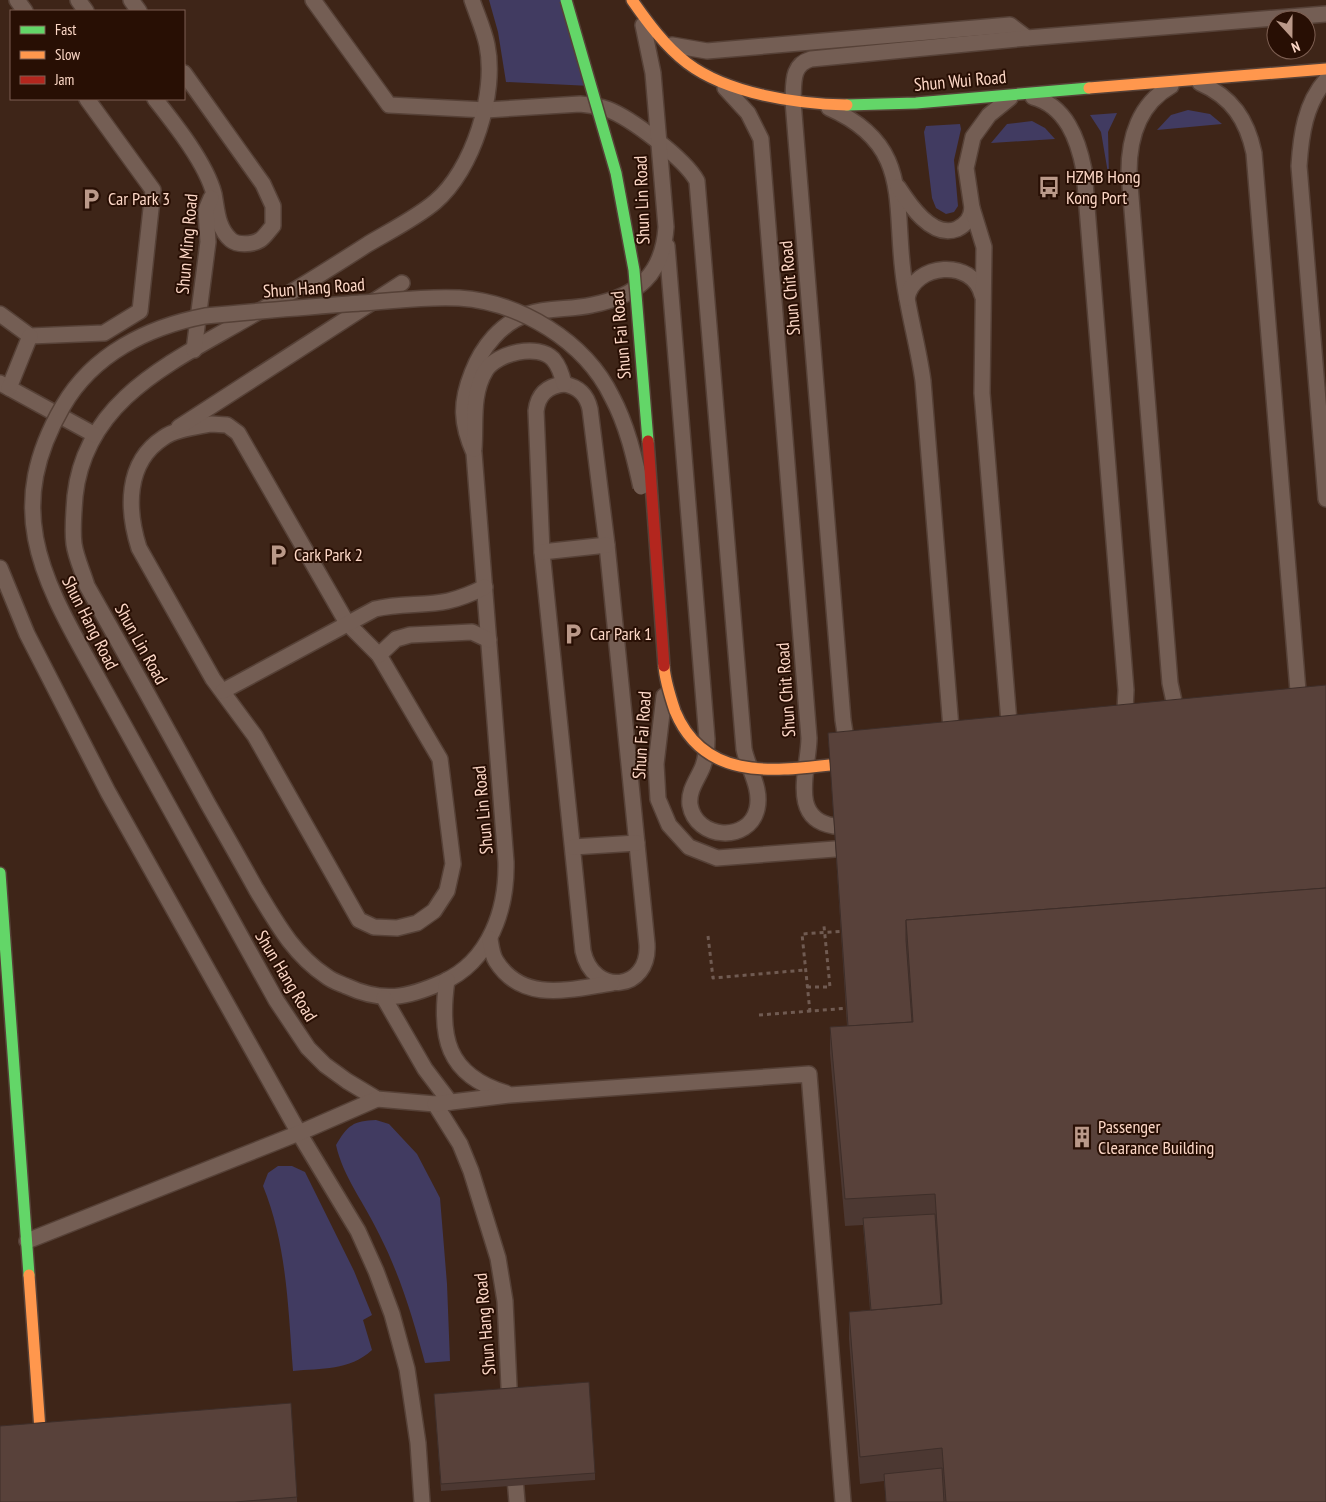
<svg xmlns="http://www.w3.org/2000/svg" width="1326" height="1502" viewBox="0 0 1326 1502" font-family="'PT Sans Narrow',sans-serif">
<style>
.grass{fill:#413b61}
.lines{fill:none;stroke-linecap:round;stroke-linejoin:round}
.lane-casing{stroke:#564137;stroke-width:18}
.fast-casing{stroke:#564137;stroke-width:14}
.slow-casing{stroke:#564137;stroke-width:14}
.path{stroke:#705b52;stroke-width:3;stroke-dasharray:4 4;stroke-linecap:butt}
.lane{stroke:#745e54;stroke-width:15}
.fast{stroke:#63d668;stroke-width:11}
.slow{stroke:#ff974d;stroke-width:11}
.lane-bridge-casing{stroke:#564137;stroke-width:18;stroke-linecap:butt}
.fast-bridge-casing{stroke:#564137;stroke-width:14;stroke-linecap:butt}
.slow-bridge-casing{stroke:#564137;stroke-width:14;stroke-linecap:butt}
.jam-bridge-casing{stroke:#564137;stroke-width:14;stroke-linecap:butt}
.path-bridge{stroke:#705b52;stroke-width:3;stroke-dasharray:4 4;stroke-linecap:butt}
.lane-bridge{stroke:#745e54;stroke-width:15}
.fast-bridge{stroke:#63d668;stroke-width:11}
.slow-bridge{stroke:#ff974d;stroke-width:11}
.jam-bridge{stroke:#b3261e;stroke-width:11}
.wall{fill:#4c3832}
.building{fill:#58413a;stroke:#3e2e29}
.labels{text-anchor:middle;stroke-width:4;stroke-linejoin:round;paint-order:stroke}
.street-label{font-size:18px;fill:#fcd7c6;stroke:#280f04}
.poi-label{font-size:18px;fill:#fcd7c6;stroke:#280f04;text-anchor:start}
</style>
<rect width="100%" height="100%" fill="#3e2518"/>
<g class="grass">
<polygon points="489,0 566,0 591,86 506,82 498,32"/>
<polygon points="1188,110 1210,114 1222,124 1157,130 1171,115"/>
<polygon points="1117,113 1108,132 1109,179 1101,132 1090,115"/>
<polygon points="1032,121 1045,128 1055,139 991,143 1007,124"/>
<polygon points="960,124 961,129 954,160 958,206 954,212 946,214 936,208 932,198 924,132 926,126"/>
<path d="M 376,1120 L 389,1124 L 417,1154 L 440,1198 L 447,1284 L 450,1361 L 425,1363 C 413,1318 400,1275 379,1234 C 365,1204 343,1177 336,1145 C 348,1125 353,1121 376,1120 Z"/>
<path d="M 278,1166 L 292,1166 L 305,1172 L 354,1271 L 372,1315 L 363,1320 L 372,1350 C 349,1371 322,1368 293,1371 C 288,1308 287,1245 263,1186 L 268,1173 Z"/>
</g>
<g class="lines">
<g class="lane-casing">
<g id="lane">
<polyline points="17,0 25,11"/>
<polyline points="78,0 86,11"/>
<polyline points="131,0 139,11"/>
<path d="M 313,0 L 389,105 L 486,110 L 580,104 C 589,105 598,106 607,109 C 631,118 685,159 697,181 L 744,749 C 748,769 762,788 757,809 C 749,843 696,840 690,805 C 688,790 698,779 703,766 C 706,757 707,748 707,739 L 667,246"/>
<path d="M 472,0 C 477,15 484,30 487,45 C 497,93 473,170 435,202 C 416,218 390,231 368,244 C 326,271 283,298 239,323 C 166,365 85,403 75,496 C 74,511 72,529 74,544 C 76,558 83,572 87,586 C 128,658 168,731 208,804 C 224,832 240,860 256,889 C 276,922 293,954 326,976 C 332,981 339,983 346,986 C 383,1003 407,998 443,982 C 490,961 507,909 506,862 L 474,453 C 461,424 460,403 472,373 C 482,347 501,323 528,314 C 549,307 571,310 592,305 C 638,296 663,274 666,227 L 653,73 L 643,25"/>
<polyline points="672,45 707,51 1010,25 1027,38"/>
<path d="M 1326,80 C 1305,104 1301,135 1299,166 L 1326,499"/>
<path d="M 1200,83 C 1232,97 1247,120 1254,153 L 1298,691 L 1297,707"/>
<path d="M 1171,86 C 1139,104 1129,138 1129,172 L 1170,683 L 1175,706"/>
<path d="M 725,88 L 748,113 L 761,139 L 809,738 C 809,768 788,819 834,826"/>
<path d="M 1033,97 C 1066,106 1078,139 1084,170 L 1126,690 L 1125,711"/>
<path d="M 155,99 C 174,123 206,163 214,194 C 217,209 217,228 231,240 C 237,245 252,245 260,240 C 265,237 269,230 273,226 L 273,206 L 263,184 L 184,73"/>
<path d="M 829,108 C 911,144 894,200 903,272 C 907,309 918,344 923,381 L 951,728"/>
<path d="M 898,187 C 909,204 932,239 957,229 C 967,224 971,218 972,208"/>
<path d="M 907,298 C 914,263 973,258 982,295"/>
<polyline points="0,314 30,336 104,333 140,311 153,190 87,99"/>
<polyline points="194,350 208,242 206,210 211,198"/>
<polyline points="0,383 95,435"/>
<path d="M 564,384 C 579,387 587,395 590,409 L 607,545 L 647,944 C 650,991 593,997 583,951 L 542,552 L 536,411 C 538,394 548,386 564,384 Z"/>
<polyline points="9,388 30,336"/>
<path d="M 211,424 L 227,425 L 238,433 L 347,623 L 379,655 L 440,759 L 453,864 L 447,891 L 434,911 L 417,923 L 397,928 L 374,927 L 359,920 L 255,736 L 213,679 L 139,548 C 127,510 125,463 163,438 C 175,429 196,427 211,424 Z"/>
<polyline points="179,427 402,283"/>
<path d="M 474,449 C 476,423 471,394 486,370 C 497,353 538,343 553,359 C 559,366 562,375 564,384"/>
<polyline points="542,552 607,545"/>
<polyline points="0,568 27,634 108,792 299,1133 358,1231 376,1271 392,1314 407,1369 418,1443 422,1502"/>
<polyline points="379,655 396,639 410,635 472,632 489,640"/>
<path d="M 223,691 L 375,609 C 400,603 425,606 448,601 C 461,598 473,593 485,587"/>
<polyline points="664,696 656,764 658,799 669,825 689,847 717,858 835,849"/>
<polyline points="1009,722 982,393 984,247 972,208 966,168 973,137 989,115 1010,98"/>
<path d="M 846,739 L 843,720 L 793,101 C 794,83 791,65 811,59 L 1027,38 L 1326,14"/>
<polyline points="158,787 276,1000 308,1048 325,1065 347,1081 377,1099 435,1104 460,1144 471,1171 498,1258 505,1301 510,1408"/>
<polyline points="573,847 637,843"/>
<path d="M 490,939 C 491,945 492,955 496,961 C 523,1004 571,989 612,983"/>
<path d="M 447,980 C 439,1036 446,1075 506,1093"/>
<polyline points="384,998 425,1069 450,1102"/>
<polyline points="435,1104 510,1095 809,1074 843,1502"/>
<polyline points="27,1241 299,1133 377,1099"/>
<polyline points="514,1466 517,1502"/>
</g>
</g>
<g class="fast-casing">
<g id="fast">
<polyline points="847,105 916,103 1089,88"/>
<polyline points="0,873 29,1275"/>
</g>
</g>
<g class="slow-casing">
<g id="slow">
<path d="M 632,0 C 648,23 665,46 687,63 C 728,94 797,104 847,105"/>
<polyline points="1089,88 1326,69"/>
<polyline points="29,1275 40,1430"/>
</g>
</g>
<g class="path">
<polyline points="708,936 713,978 805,970"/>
<polyline points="807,987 830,987 824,926"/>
<polyline points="759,1015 850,1008"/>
</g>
<use href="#lane" class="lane"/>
<use href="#fast" class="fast"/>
<use href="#slow" class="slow"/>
<g class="lane-bridge-casing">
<path id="lane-bridge" d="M 158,787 C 135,746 113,705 90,664 C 39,573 5,506 63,406 C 93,354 148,327 205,316 C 257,311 309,307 360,303 C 393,301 426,296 459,298 C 520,302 585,341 612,397 C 627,425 634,456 641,487"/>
</g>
<g class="fast-bridge-casing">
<polyline id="fast-bridge" points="566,0 616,173 634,270 648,441"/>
</g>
<g class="slow-bridge-casing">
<path id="slow-bridge" d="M 664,666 C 665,681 670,696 675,711 C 703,779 769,772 830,765"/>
</g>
<g class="jam-bridge-casing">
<polyline id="jam-bridge" points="648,441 664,666"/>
</g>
<polyline class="path-bridge" points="810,1012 802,934 845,931"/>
<use href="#lane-bridge" class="lane-bridge"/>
<use href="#fast-bridge" class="fast-bridge"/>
<use href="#slow-bridge" class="slow-bridge"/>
<use href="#jam-bridge" class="jam-bridge"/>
</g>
<g class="wall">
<polygon points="828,733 1326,1502 886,1502 884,1481 860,1484 849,1339 849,1312 870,1310 863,1225 845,1226 830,1054 830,1027 847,1026"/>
<polygon points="434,1394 595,1473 595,1480 441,1491"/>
<polygon points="297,1497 297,1502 0,1502"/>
</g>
<g class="building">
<polygon points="1326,685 1326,888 906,920 906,940 912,1022 848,1026 828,733"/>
<polygon points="1326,888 1326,1502 946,1502 942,1448 860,1457 849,1312 942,1304 935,1194 845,1199 830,1027 913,1022 906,920"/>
<polygon points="935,1214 941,1304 871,1310 863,1218"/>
<polygon points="589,1382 595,1473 441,1484 434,1394"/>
<polygon points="291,1403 297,1497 235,1502 0,1502 0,1426"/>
<polygon points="942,1468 944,1502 886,1502 884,1474"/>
</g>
<defs>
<g id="bus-bare" transform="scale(1.725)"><path d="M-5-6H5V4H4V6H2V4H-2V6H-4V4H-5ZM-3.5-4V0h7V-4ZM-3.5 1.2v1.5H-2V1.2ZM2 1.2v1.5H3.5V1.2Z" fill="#ba9989" stroke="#280f04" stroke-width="2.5" paint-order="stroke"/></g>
<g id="parking-bare" transform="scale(1.725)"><path d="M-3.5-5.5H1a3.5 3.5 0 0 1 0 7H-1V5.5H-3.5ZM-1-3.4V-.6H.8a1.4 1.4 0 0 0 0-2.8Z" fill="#ba9989" stroke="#280f04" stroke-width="2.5" paint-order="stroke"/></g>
<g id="building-bare" transform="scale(1.725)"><path d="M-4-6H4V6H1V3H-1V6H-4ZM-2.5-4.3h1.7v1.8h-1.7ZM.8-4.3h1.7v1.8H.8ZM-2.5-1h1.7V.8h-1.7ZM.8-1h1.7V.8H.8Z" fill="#ba9989" stroke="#280f04" stroke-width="2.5" paint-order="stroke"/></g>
</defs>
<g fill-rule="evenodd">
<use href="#bus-bare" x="1049" y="187"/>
<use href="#parking-bare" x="91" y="199"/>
<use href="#parking-bare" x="278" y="555"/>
<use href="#parking-bare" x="573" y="634"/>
<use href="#building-bare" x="1082" y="1137"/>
</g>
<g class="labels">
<g class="street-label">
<text transform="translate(960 81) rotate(-5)" y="6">Shun Wui Road</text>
<text transform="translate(642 200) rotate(-92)" y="6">Shun Lin Road</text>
<text transform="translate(187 244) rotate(-85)" y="6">Shun Ming Road</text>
<text transform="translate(314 288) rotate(-4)" y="6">Shun Hang Road</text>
<text transform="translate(790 288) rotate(-95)" y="6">Shun Chit Road</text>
<text transform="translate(621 335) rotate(-95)" y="6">Shun Fai Road</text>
<text transform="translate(90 623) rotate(63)" y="6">Shun Hang Road</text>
<text transform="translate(141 644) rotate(61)" y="6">Shun Lin Road</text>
<text transform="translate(786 690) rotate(-94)" y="6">Shun Chit Road</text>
<text transform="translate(642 735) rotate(-86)" y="6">Shun Fai Road</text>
<text transform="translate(483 810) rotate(-95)" y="6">Shun Lin Road</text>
<text transform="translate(286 976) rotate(59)" y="6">Shun Hang Road</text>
<text transform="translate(485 1324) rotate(-95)" y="6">Shun Hang Road</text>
</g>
<g class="poi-label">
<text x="1066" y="183">HZMB Hong<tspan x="1066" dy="21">Kong Port</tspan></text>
<text x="108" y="205">Car Park 3</text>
<text x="294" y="561">Cark Park 2</text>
<text x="590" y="640">Car Park 1</text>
<text x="1098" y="1133">Passenger<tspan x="1098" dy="21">Clearance Building</tspan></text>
</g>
</g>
<rect x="10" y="10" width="175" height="90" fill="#280f04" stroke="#7d5f52"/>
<rect x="20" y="26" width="25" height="8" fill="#63d668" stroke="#7d5f52"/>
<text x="55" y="35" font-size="15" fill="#fcd7c6">Fast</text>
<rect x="20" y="51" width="25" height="8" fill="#ff974d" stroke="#7d5f52"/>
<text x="55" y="60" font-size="15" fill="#fcd7c6">Slow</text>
<rect x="20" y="76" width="25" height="8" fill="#b3261e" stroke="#7d5f52"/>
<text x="55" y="85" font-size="15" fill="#fcd7c6">Jam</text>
<g transform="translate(1291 35) rotate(159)"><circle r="24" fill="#280f04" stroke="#7d5f52"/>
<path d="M0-4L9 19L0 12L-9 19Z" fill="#ba9989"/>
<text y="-8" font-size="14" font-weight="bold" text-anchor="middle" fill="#fcd7c6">N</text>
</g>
</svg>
